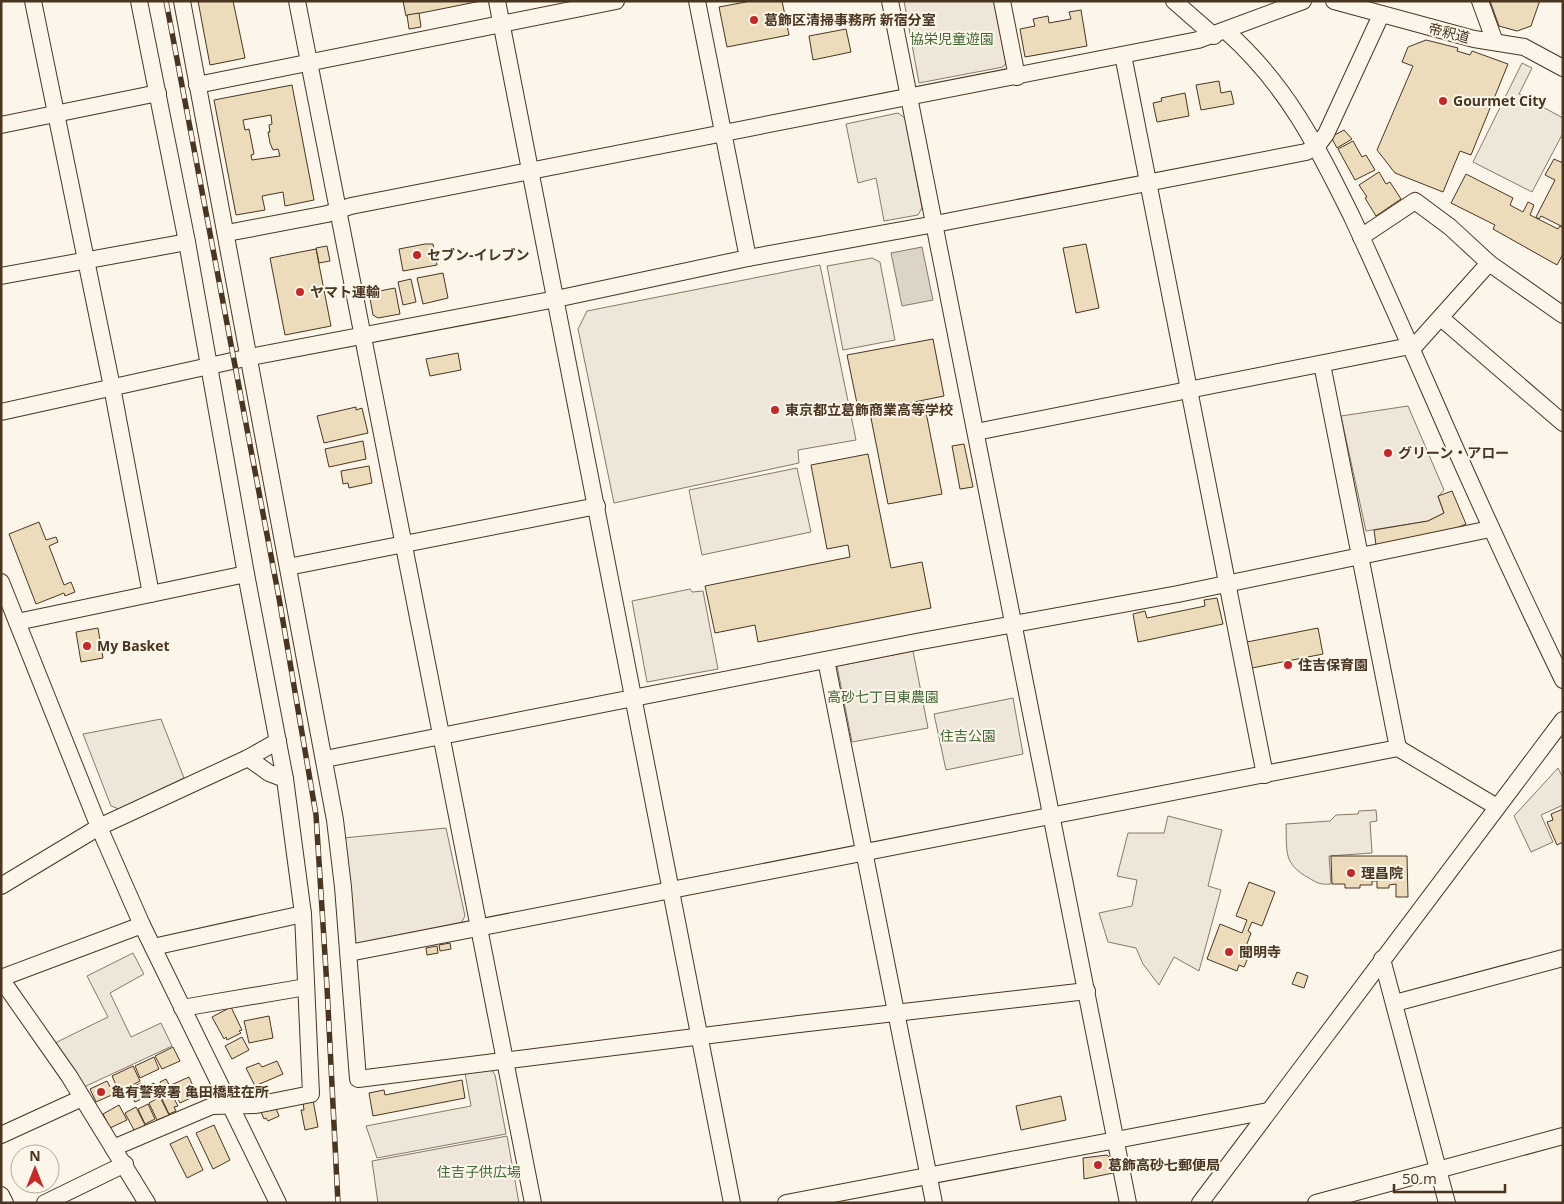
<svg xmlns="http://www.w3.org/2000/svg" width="1564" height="1204" viewBox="0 0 1564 1204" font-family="'Open Sans','Noto Sans JP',sans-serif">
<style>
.green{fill:#ede6d9;stroke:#887966}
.parking{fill:#ede7d9;stroke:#887966}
.water{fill:#dcd4c6;stroke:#887966}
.building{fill:#ecdcbc;stroke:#4a3520;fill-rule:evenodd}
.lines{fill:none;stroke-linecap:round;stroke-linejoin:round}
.minor-casing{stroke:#4a3520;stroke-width:18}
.minor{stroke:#fbf6e9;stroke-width:16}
.rail-casing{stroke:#4a3520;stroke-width:5.5}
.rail{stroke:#fbf6e9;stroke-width:4;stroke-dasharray:11;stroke-linecap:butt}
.poi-dot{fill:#c62828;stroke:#fbf6e9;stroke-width:2}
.labels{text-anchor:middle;stroke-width:4;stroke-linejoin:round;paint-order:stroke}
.poi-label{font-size:14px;font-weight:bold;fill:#4a3520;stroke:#fbf6e9;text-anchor:start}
.street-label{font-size:14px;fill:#4a3520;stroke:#fbf6e9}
.park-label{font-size:14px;fill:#436837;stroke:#fbf6e9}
</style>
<rect width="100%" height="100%" fill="#fbf6e9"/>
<g class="green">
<polygon points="904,1 997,1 1007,61 1003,67 919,83"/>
<polygon points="872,258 880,262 895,340 843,350 827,266"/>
<polygon points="820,265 856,440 798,450 799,463 614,503 578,329 587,311"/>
<polygon points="1408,406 1444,490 1438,497 1444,513 1428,521 1366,531 1341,416"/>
<polygon points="797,468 811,532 702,555 689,490"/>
<polygon points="690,589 692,592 703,591 718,669 647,682 632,601"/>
<polygon points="913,651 928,728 852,742 837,666"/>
<polygon points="1013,698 1023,754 946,770 934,714"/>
<polygon points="1558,768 1563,778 1563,805 1541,815 1553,842 1531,852 1514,816"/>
<path d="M 1376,810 L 1377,821 L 1370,822 L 1372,853 L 1329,856 L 1331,884 C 1321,885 1317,883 1309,878 C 1283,864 1287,852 1286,824 L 1330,821 L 1336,815 L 1358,814 L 1359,811 Z"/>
<polygon points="1168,816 1222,830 1208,886 1221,890 1199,971 1174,957 1159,985 1143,964 1136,948 1108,942 1099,913 1132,906 1137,880 1117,876 1128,833 1164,833"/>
<polygon points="446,828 465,916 460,925 359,945 355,942 343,838"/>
<polygon points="507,1136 519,1203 378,1203 372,1161"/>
</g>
<g class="parking">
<polygon points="1522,63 1532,68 1519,94 1563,118 1563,133 1532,192 1473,162"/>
<polygon points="898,113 905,118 922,208 918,215 884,221 876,178 858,183 846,124"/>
<polygon points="161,719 184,778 119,809 111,806 83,734"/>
<polygon points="133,953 144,974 110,993 131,1037 161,1023 172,1046 84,1087 55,1043 108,1017 87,976"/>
<polygon points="491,1069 495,1075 506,1134 377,1158 366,1126 471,1106 465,1073"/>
</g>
<polygon class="water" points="922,247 933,300 902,306 891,253"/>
<g class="building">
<polygon points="198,1 233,1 245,58 210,65"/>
<polygon points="403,1 481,1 406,16"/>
<polygon points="751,1 782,1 789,35 727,47 719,7"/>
<polygon points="1490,1 1539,1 1539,3 1531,26 1517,31 1499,26"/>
<polygon points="1081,10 1087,46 1025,57 1020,29 1035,26 1033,19 1048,16 1049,23 1071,19 1069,12"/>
<polygon points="419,13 421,27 409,29 407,15"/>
<polygon points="846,29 851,52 813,60 809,36"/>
<polygon points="1426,40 1458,48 1457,51 1470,55 1472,51 1508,64 1471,155 1460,151 1443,192 1395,173 1377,150 1413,66 1402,62 1408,47"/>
<polygon points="1219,81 1221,93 1231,91 1234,104 1201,110 1196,85"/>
<path d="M 292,85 L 314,200 L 285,206 L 283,192 L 262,196 L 265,210 L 236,215 L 214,100 ZM 271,115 L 272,124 L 269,125 L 270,132 L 268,132 L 270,143 L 273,150 L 278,149 L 280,156 L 252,160 L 251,155 L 254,154 L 249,129 L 245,130 L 243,120 Z"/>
<polygon points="1185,93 1189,116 1157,122 1153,103 1162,101 1161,98"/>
<polygon points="1344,130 1352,139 1337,148 1331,137"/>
<polygon points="1353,141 1362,157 1366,155 1375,170 1355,180 1338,149"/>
<polygon points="1554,159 1563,163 1563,227 1541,216 1539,219 1536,217 1555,180 1545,175"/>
<polygon points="1379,172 1386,184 1390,182 1401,199 1376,216 1365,198 1367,197 1359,185"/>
<polygon points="1466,174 1513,198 1510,205 1523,212 1528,202 1534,205 1530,215 1558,229 1560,226 1563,228 1563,254 1557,265 1493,229 1495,225 1451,203"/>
<polygon points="425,244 433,244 437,265 403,271 399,249"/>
<polygon points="1086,244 1099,308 1076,313 1063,248"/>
<polygon points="327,246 330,261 319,263 316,248"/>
<polygon points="316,249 331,326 285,335 270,258"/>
<polygon points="443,273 448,298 423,304 417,278"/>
<polygon points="411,279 416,302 403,305 398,282"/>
<polygon points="395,288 400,314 378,318 373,315 369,293"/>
<polygon points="933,339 944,396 859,413 847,355"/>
<polygon points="458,353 461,370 430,376 426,359"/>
<polygon points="924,402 942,494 888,504 870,413"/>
<polygon points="356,407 356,410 362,408 368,433 324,443 317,416"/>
<polygon points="363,441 366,459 329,467 325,449"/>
<polygon points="964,444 973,487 960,489 952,446"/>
<polygon points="868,454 891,568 922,562 931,608 758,642 755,625 715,633 705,586 850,557 848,545 827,549 811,465"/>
<polygon points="369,466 372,483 349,488 348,483 343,484 341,471"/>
<polygon points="1452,491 1466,524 1452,530 1376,545 1374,530 1428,521 1444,513 1438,496"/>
<polygon points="39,522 46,540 56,537 58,542 49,546 64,585 71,582 75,592 65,596 64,593 36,604 9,534"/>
<polygon points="1217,598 1223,624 1138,642 1133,614 1145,611 1147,618 1205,606 1204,600"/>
<polygon points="98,628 103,658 81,662 76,632"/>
<polygon points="1318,628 1323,654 1252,668 1247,642"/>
<polygon points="1563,809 1563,842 1557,845 1547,822 1553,820 1551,814"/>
<polygon points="1331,856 1407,856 1408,897 1396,897 1396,884 1389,885 1389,888 1377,888 1377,881 1372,881 1372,885 1360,885 1360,888 1345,888 1345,884 1332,884"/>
<polygon points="1249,882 1275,892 1262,926 1252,922 1248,931 1251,933 1245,949 1251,951 1244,967 1239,965 1237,971 1207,959 1220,924 1242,933 1247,920 1236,916"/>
<polygon points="450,943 451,949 440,951 439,945"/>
<polygon points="437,946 438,953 427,955 426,948"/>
<polygon points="1297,972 1308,976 1304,988 1292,984"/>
<polygon points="231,1007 242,1030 239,1031 241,1033 227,1040 226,1037 224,1039 212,1017"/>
<polygon points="269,1016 273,1038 249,1043 244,1021"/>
<polygon points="242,1037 249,1050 232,1059 225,1046"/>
<polygon points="173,1047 180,1061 162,1069 155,1056"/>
<polygon points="154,1057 159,1069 140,1078 135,1066"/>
<polygon points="277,1061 283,1074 255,1086 246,1068 259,1063 262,1067"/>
<polygon points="133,1066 140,1081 119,1092 112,1076"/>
<polygon points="189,1077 197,1095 180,1103 171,1085"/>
<polygon points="166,1079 172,1090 161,1095 158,1089 162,1087 160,1082"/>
<polygon points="462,1080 465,1098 373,1116 369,1093 384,1090 385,1095"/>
<polygon points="107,1081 114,1094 96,1102 90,1089"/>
<polygon points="141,1083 148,1096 135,1102 128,1089"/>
<polygon points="154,1083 157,1096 150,1099 144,1088"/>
<polygon points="171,1093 178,1106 174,1107 176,1111 169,1114 161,1097"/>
<polygon points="1061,1096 1066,1120 1021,1130 1016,1106"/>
<polygon points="160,1097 169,1115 157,1120 149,1103"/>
<polygon points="313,1100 318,1127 305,1130 301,1110 304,1110 303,1102"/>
<polygon points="148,1104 155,1119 145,1124 138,1109"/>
<polygon points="119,1105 127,1120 110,1128 103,1114"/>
<polygon points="275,1106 279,1116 268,1121 266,1118 264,1119 261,1112"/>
<polygon points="136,1107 146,1127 135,1132 125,1113"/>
<polygon points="214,1125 230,1160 213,1169 196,1133"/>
<polygon points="187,1136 203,1170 187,1178 170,1144"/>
<polygon points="1107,1155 1111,1159 1113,1173 1084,1179 1083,1158"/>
</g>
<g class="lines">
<g class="minor-casing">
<g id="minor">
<polyline points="33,1 112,387 151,594"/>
<polyline points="182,1 335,820 343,887 358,1079 799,1024 1087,991"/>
<polyline points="297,1 533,1203"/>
<polyline points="497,1 732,1203"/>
<polyline points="697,1 748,258"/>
<polyline points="890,1 1128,1203"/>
<polyline points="1002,1 1017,77"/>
<polyline points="1174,1 1214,36"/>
<polyline points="1334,1 1474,39 1524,47 1563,68"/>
<polyline points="1480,1 1495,42"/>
<path d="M 1226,31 C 1287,85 1317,146 1352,217 C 1379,275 1405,334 1431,393 C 1473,490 1517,585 1563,680"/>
<polyline points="1123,55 1265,775"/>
<polyline points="197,85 616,1"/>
<polyline points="1,125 158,93"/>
<polyline points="227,233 327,214 351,206 1198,40 1303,1"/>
<polyline points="1361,237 1415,201 1450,227 1489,263 1563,315"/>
<polyline points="1,276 187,242"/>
<polyline points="1441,318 1563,423"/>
<polyline points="1412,349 1489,263"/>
<polyline points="1322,364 1398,748"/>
<polyline points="1,412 250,357 556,299 748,258 935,224 1306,152 1317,146 1326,134 1381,15"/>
<polyline points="976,432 1410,346"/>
<polyline points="288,567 597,506"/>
<polyline points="1,582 99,827 142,925 278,1203"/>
<polyline points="17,622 246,574"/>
<polyline points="826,660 934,1203"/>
<polyline points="248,758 269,773 285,779"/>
<polyline points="325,759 916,642 1178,594 1490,529"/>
<polyline points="1,886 99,827 248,758 278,741"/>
<polyline points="153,947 303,914"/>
<polyline points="349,953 1398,748 1497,807"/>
<polyline points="1382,959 1447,1203"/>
<polyline points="1,978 142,925"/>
<polyline points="1,979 69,1076 147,1203"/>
<polyline points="1395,1003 1563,958"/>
<polyline points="182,1008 306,987"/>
<polyline points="1,1135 82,1098"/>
<polyline points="113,1148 212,1106 256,1105 311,1094 303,914 285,779 246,574 187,242 139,1"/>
<polyline points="1,1195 5,1203"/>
<polyline points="45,1203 125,1164"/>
<polyline points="786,1203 1268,1111"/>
<polyline points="1200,1203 1563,720"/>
<polyline points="1316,1203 1563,1136"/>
</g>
</g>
<use href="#minor" class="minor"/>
<g class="rail-casing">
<polyline id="rail" points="166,1 279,598 316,815 327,987 338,1203"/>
</g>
<use href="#rail" class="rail"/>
</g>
<g class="poi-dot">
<circle cx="754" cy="20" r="5"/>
<circle cx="1443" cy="101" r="5"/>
<circle cx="417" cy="255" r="5"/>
<circle cx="300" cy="292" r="5"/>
<circle cx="775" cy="410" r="5"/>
<circle cx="1388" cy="453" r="5"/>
<circle cx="87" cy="646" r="5"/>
<circle cx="1288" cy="665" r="5"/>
<circle cx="1351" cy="873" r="5"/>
<circle cx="1229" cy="952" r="5"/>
<circle cx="101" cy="1092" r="5"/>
<circle cx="1098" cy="1165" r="5"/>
</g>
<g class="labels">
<g class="poi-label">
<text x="764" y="25">葛飾区清掃事務所 新宿分室</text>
<text x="1453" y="106">Gourmet City</text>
<text x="427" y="260">セブン-イレブン</text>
<text x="310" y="297">ヤマト運輸</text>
<text x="785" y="415">東京都立葛飾商業高等学校</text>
<text x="1398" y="458">グリーン・アロー</text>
<text x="97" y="651">My Basket</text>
<text x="1298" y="670">住吉保育園</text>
<text x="1361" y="878">理昌院</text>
<text x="1239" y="957">聞明寺</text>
<text x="111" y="1097">亀有警察署 亀田橋駐在所</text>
<text x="1108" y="1170">葛飾高砂七郵便局</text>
</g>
<g class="street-label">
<text transform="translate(1449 33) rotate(14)" y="5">帝釈道</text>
</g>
<g class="park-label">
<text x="952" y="44">協栄児童遊園</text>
<text x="883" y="702">高砂七丁目東農園</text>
<text x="968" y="741">住吉公園</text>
<text x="479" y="1177">住吉子供広場</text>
</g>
</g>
<rect width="1564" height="1204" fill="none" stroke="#4a3520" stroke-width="5"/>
<g transform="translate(35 1169)"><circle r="24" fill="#fbf6e9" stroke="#b4a999"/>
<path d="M0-4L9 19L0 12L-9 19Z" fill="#c62828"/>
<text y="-8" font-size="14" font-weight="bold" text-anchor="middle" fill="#4a3520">N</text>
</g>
<path d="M1394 1184v8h111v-8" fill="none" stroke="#4a3520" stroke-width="2.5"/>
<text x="1402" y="1184" font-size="15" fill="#4a3520" stroke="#fbf6e9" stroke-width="4" paint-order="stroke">50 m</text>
</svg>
